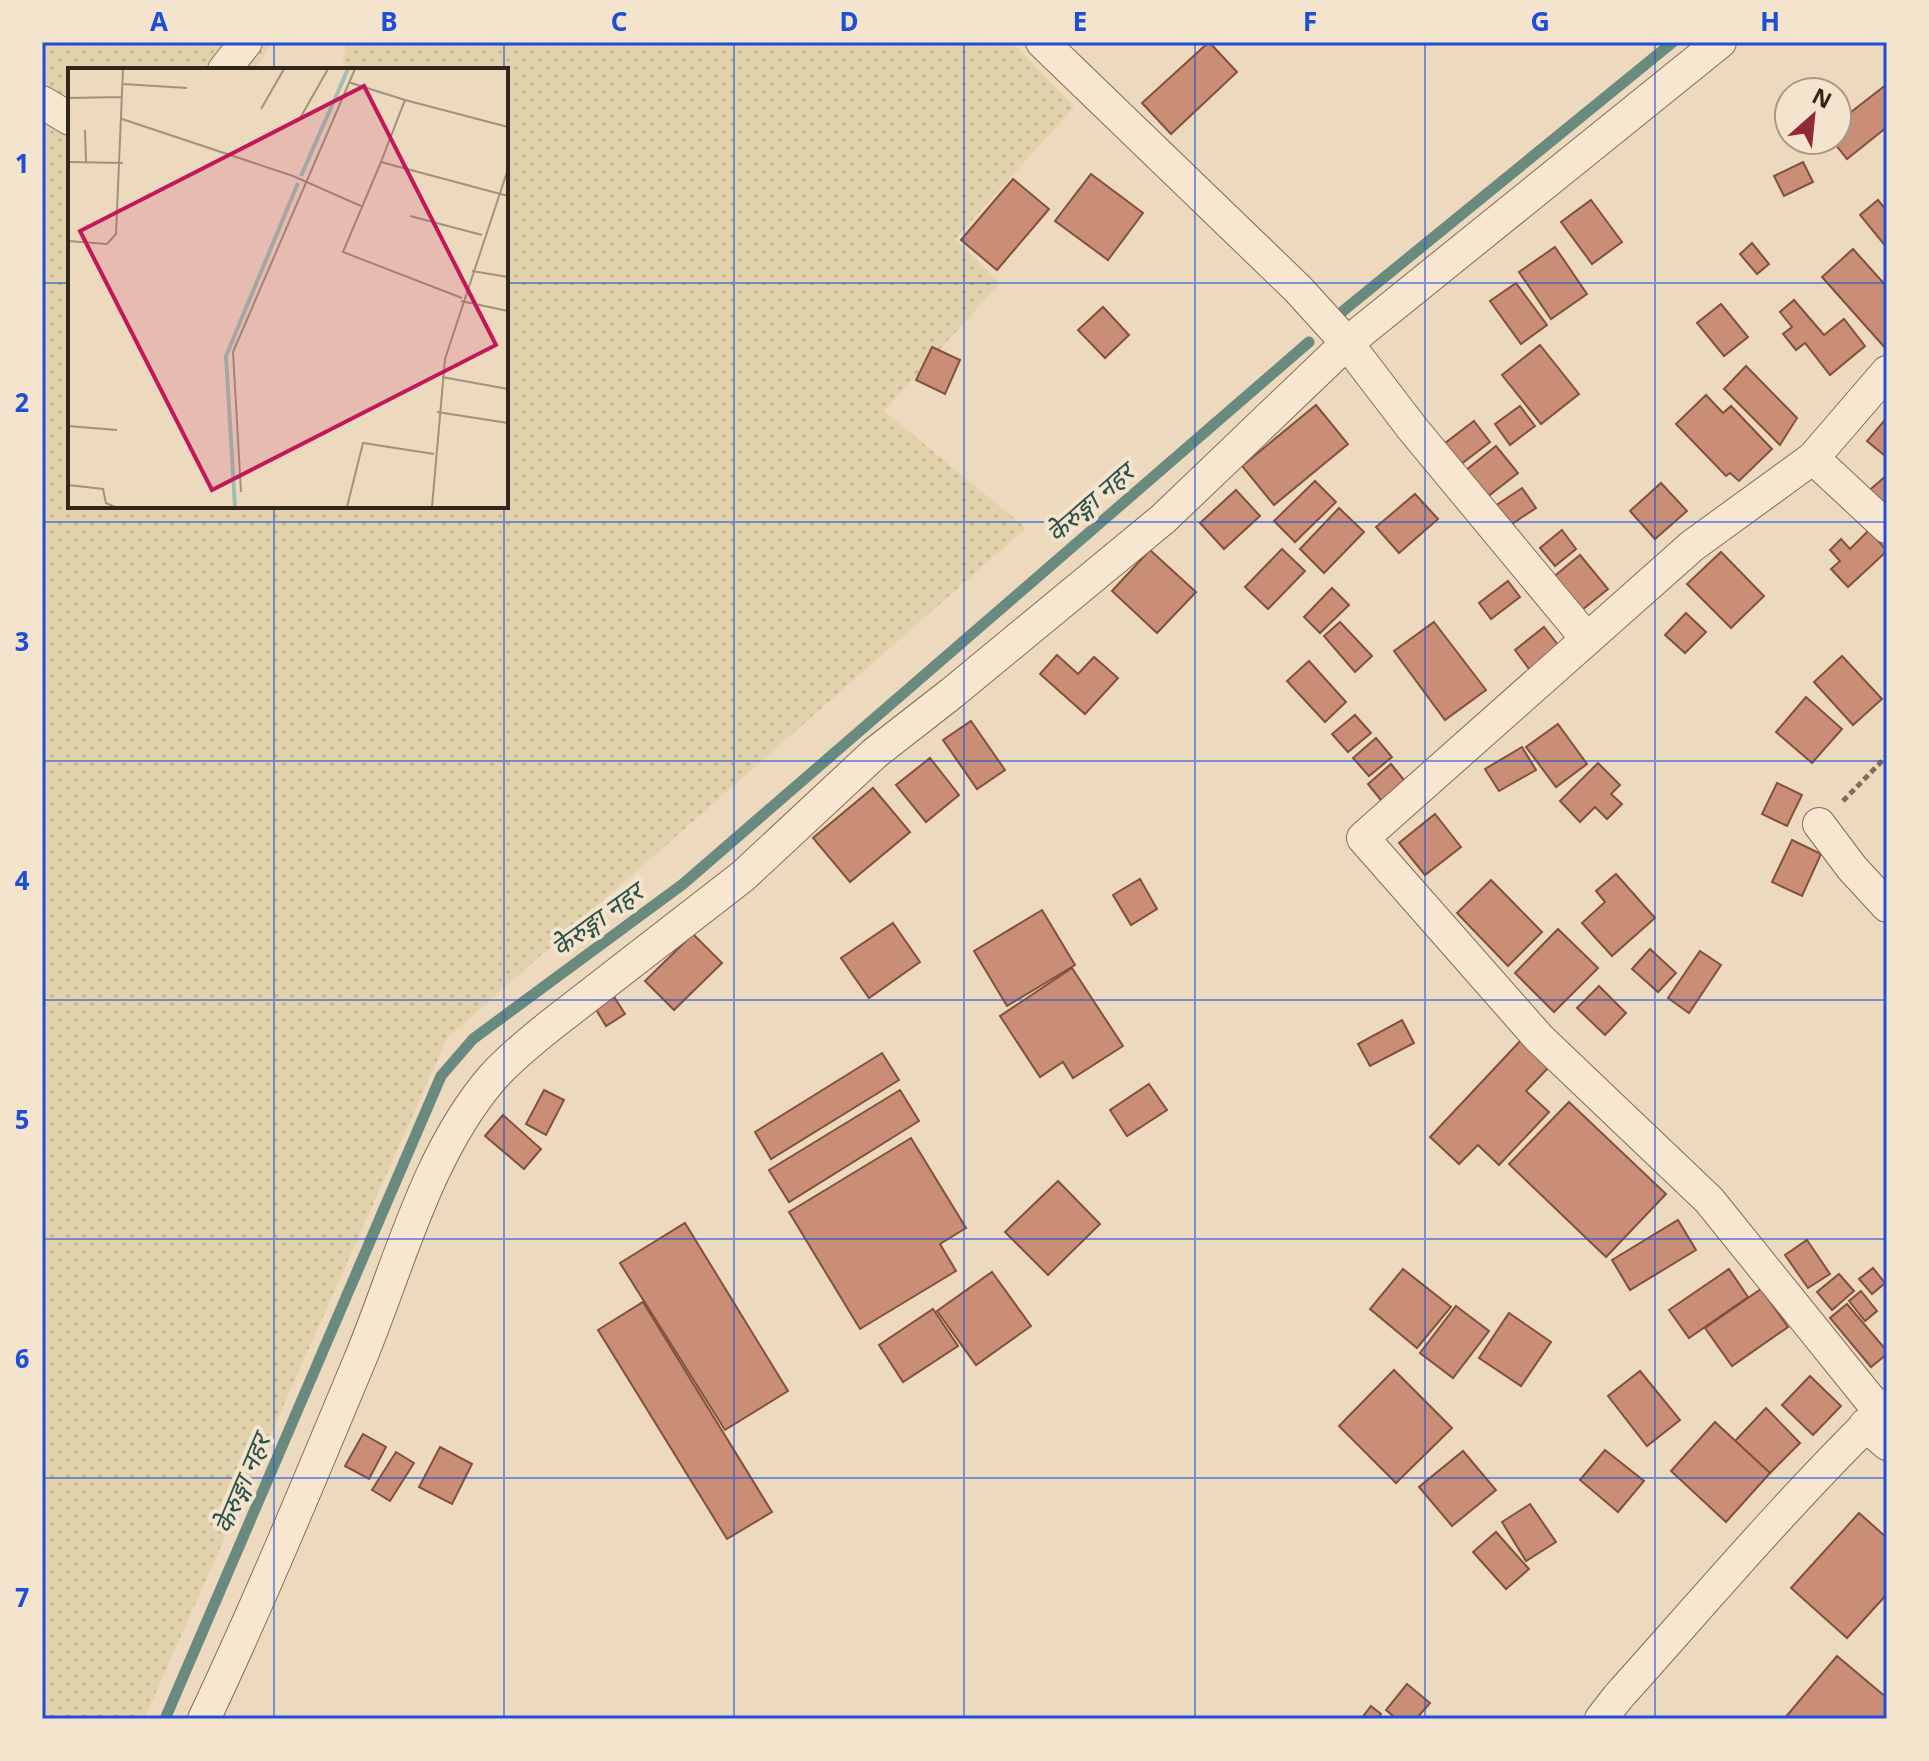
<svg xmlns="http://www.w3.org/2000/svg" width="1929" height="1761" viewBox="0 0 1929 1761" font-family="Georgia,'Noto Sans Devanagari',serif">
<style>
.farmland{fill:url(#farmland-dots)}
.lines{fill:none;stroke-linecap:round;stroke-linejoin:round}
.stream{stroke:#698b7f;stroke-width:11}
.building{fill:#c98e75;stroke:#82513e;stroke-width:2}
.street-casing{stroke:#846a58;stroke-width:34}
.path{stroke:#846a58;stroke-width:5;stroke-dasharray:6 4;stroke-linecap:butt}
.street{stroke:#f7e7d1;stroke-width:32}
.grid{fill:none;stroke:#1d4ed8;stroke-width:2;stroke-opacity:0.55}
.labels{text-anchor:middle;stroke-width:8;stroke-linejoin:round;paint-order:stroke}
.water-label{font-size:26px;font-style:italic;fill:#2b534c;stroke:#f4e4ce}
.inset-river{fill:none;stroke:#a2beb2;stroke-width:4}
.inset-road{fill:none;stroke:#a2917d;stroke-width:2}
.view{fill:#c2185b;fill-opacity:0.15;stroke:#c2185b;stroke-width:4}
.inset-edge{fill:none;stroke:#33251c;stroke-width:4}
.neatline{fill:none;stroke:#1d4ed8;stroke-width:3}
.grid-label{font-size:26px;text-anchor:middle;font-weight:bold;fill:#1d4ed8}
</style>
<defs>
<pattern id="farmland-dots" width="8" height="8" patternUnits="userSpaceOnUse" patternTransform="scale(2)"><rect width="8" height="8" fill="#e1d2ac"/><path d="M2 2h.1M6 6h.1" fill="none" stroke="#c2b493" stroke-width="1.8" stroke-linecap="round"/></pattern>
</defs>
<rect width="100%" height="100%" fill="#ecd9be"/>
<polygon class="farmland" points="42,42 272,42 260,63 253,70 70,70 70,506 506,506 506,70 342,70 346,42 1012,42 1074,107 955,239 1000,283 884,411 1026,528 447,1038 144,1719 42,1719"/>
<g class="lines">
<g class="stream">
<polyline points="1343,311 1673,42"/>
<polyline points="165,1719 441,1076 473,1039 683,884 1309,342"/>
</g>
</g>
<g class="building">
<polygon points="1209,42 1237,72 1171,134 1142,103"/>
<polygon points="1887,84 1887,127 1847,159 1832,140 1837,140 1837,123"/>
<polygon points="1803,162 1813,182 1784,196 1774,176"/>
<polygon points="1091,174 1143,213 1108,260 1055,221"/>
<polygon points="1013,179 1049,209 997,270 961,240"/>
<polygon points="1591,200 1622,242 1592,264 1561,222"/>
<polygon points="1878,200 1887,211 1887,248 1860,215"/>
<polygon points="1752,243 1769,264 1757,274 1740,254"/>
<polygon points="1555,247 1587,294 1551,319 1519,272"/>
<polygon points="1853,249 1887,287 1887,350 1822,277"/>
<polygon points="1516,283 1547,325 1521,344 1490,301"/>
<polygon points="1794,300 1824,335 1844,319 1865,346 1830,375 1805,343 1796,350 1783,334 1792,327 1780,312"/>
<polygon points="1721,304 1748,337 1724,356 1697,323"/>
<polygon points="1103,307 1129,335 1105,358 1078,330"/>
<polygon points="1540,345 1579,394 1541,424 1502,375"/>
<polygon points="932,347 960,360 945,394 916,380"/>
<polygon points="1746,366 1797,418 1780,445 1724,389"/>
<polygon points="1706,395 1723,413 1731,406 1772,449 1739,481 1730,473 1726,476 1676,424"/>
<polygon points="1316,405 1348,444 1274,505 1242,466"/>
<polygon points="1520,406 1535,426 1510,445 1495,424"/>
<polygon points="1474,421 1490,442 1456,468 1440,447"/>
<polygon points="1884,421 1887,424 1887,451 1884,455 1867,441"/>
<polygon points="1496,446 1518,473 1487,497 1465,471"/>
<polygon points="1887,475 1887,518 1865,494"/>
<polygon points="1315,481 1336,502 1295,542 1274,521"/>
<polygon points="1661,483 1687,511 1655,539 1630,511"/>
<polygon points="1522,488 1536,508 1506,528 1492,508"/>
<polygon points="1236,490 1260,516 1224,549 1200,523"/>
<polygon points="1415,494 1438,519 1399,553 1376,527"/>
<polygon points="1339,508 1364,532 1324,573 1300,549"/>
<polygon points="1562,530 1576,549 1555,566 1540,548"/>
<polygon points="1869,530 1887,551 1848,587 1831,569 1840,561 1830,550 1841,539 1850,549"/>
<polygon points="1282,549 1305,571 1268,609 1245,587"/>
<polygon points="1150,550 1196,592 1157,633 1112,591"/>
<polygon points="1721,552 1764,596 1731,628 1687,584"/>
<polygon points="1580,555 1608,589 1577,614 1550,580"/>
<polygon points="1508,581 1520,597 1491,619 1479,603"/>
<polygon points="1332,588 1349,605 1320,633 1304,617"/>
<polygon points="1686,613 1706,632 1685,653 1665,635"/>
<polygon points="1340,622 1372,656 1355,672 1324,636"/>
<polygon points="1434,622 1486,690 1445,720 1394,651"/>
<polygon points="1544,627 1562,650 1532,673 1515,650"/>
<polygon points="1057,655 1078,674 1094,657 1118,678 1085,714 1040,674"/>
<polygon points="1842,656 1882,699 1853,725 1814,682"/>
<polygon points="1309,661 1346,702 1325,722 1287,681"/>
<polygon points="1806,697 1842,729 1812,763 1776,732"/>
<polygon points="1355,715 1371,733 1348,752 1332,734"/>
<polygon points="971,721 1005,770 977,789 943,740"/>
<polygon points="1558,724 1587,764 1556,787 1526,747"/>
<polygon points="1376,738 1392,757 1369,776 1353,758"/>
<polygon points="1522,747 1536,770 1499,791 1485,769"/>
<polygon points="930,758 959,795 926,822 896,785"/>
<polygon points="1598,763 1620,785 1611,794 1622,804 1607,819 1595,807 1580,822 1560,801"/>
<polygon points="1391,764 1413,791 1389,810 1368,784"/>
<polygon points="1777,783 1802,795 1787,826 1762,814"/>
<polygon points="873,788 910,832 850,882 813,838"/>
<polygon points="1435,814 1461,847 1425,875 1399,843"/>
<polygon points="1792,840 1821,854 1802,896 1772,882"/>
<polygon points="1616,874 1655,918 1612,956 1582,923 1605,902 1596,891"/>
<polygon points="1140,879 1157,909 1131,925 1113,895"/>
<polygon points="1491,880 1542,932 1508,966 1457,913"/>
<polygon points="1042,910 1075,965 1007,1006 974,951"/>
<polygon points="893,923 920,962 869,998 841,958"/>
<polygon points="1558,929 1598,968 1554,1012 1515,973"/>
<polygon points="693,934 722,963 674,1010 645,981"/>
<polygon points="1650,949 1676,973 1658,992 1632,969"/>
<polygon points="1700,951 1721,965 1689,1013 1668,998"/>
<polygon points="1072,968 1123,1046 1073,1078 1063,1062 1040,1077 1000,1016"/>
<polygon points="1599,986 1626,1013 1605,1035 1577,1008"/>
<polygon points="611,992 625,1014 606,1026 592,1003"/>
<polygon points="1402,1020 1414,1043 1370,1066 1358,1044"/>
<polygon points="1523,1038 1551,1065 1526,1091 1549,1112 1499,1165 1478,1145 1459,1164 1430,1137"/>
<polygon points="882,1053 899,1080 771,1159 755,1132"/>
<polygon points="1149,1084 1167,1110 1127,1136 1110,1110"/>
<polygon points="544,1090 564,1100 546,1135 526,1124"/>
<polygon points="900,1090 919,1121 789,1202 769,1170"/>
<polygon points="1569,1102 1666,1194 1606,1257 1509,1164"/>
<polygon points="503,1115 541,1149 524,1169 485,1136"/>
<polygon points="911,1138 966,1228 940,1244 956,1271 860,1329 789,1212"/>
<polygon points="1058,1181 1100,1224 1048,1275 1005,1232"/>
<polygon points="1678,1220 1696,1250 1630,1290 1612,1260"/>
<polygon points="685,1223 788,1391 725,1430 620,1263"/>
<polygon points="1807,1240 1830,1274 1808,1288 1785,1255"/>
<polygon points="1873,1268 1885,1283 1872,1294 1859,1279"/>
<polygon points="1403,1269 1451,1307 1417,1348 1370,1309"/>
<polygon points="1729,1269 1748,1297 1689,1338 1669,1310"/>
<polygon points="992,1272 1031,1326 976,1365 937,1311"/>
<polygon points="1839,1274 1854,1291 1832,1310 1817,1292"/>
<polygon points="1761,1289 1788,1327 1732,1366 1705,1328"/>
<polygon points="1861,1291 1877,1311 1865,1321 1849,1301"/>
<polygon points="643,1302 772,1512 727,1539 598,1330"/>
<polygon points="1847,1304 1887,1351 1887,1354 1871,1367 1830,1318"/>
<polygon points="1456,1306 1489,1331 1453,1378 1420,1353"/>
<polygon points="933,1309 958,1346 903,1382 879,1345"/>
<polygon points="1509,1313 1551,1342 1521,1386 1479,1358"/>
<polygon points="1394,1370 1452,1428 1396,1483 1339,1426"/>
<polygon points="1640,1371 1680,1420 1647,1446 1608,1396"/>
<polygon points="1810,1376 1841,1406 1813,1435 1782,1405"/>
<polygon points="1766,1408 1800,1443 1770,1473 1735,1441"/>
<polygon points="1715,1422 1770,1473 1726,1522 1671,1471"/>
<polygon points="363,1434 386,1447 369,1479 345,1466"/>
<polygon points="440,1447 472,1464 452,1504 419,1487"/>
<polygon points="1605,1450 1644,1481 1618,1512 1580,1480"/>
<polygon points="1463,1451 1496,1490 1452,1526 1419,1487"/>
<polygon points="396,1452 414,1463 390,1501 372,1490"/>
<polygon points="1530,1504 1556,1542 1526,1561 1502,1522"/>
<polygon points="1859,1513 1887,1538 1887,1594 1847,1638 1791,1588"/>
<polygon points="1496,1532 1529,1569 1506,1589 1473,1552"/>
<polygon points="1837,1656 1887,1698 1887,1719 1784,1719"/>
<polygon points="1407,1684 1430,1703 1416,1719 1397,1719 1386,1710"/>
<polygon points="1371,1706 1381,1714 1377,1719 1361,1719"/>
</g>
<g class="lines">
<g class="street-casing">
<g id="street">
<polyline points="1042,42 1298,289 1347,343 1412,428 1587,639"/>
<polyline points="224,70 246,42"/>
<polyline points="42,102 70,119"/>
<polyline points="1887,372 1813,458 1887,527"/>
<polyline points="1813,458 1692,546 1363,838 1539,1038 1709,1200 1880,1412"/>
<polyline points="1819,824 1852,868 1887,906"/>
<polyline points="1865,1425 1887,1444"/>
<path d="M 204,1719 C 259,1602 309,1482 359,1362 C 398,1269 426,1154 493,1077 C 510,1058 531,1041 551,1025 L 743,876 L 875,753 L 952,693 L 1163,519 L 1347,343 L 1720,42"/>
<path d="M 1601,1719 L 1618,1697 C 1706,1599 1792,1497 1887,1405"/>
</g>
</g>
<polyline class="path" points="1843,801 1887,756"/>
<use href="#street" class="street"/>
</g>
<path class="grid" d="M 274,42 L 274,70M 504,42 L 504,70M 734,42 L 734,1719M 964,42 L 964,1719M 1195,42 L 1195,1719M 1425,42 L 1425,1719M 1655,42 L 1655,1719M 42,283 L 70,283M 506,283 L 1887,283M 274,506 L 274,1719M 504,506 L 504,1719M 42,522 L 1887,522M 42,761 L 1887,761M 42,1000 L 1887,1000M 42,1239 L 1887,1239M 42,1478 L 1887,1478"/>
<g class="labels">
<g class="water-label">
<text transform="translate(1090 503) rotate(-41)" y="9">केेरुङ्गा नहर</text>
<text transform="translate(597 920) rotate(-36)" y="9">केेरुङ्गा नहर</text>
<text transform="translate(242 1484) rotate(-67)" y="9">केेरुङ्गा नहर</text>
</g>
</g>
<g transform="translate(68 68)">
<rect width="440" height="440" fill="#ecd9be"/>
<path class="inset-river" d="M 233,108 L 280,1M 167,439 L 158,288 L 230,115"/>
<path class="inset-road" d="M 280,14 L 337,32M 55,16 L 119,20M 0,30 L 54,29M 193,41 L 216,1M 54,51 L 225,108 L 293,138M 231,52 L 260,1M 440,59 L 337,32 L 313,94 L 440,128M 17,62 L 18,94M 0,94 L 55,95M 313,94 L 275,184 L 394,230M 342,148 L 414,167M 0,173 L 39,176 L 48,166 L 55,1M 404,203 L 440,209M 393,233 L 440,243M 374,309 L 440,321M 369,344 L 440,355M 0,358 L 49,362M 0,417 L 35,421 L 38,435 L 47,439M 173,424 L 165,284 L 287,1M 279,439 L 295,375 L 366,386M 364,439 L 377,291 L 440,101"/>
<path class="view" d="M 296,18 L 428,277 L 144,422 L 12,163 Z"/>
<rect width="440" height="440" class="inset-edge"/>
</g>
<rect width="1929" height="1761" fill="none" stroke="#f4e4ce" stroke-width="88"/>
<g transform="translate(1813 116) rotate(27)"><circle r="38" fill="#f4e4ce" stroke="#a79887" stroke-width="2"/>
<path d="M0-6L14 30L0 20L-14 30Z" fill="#912a36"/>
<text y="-12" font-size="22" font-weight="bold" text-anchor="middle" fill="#33251c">N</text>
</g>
<rect x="44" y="44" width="1841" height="1673" class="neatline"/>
<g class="grid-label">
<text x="159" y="31">A</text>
<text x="389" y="31">B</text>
<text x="619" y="31">C</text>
<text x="849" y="31">D</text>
<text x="1080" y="31">E</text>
<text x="1310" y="31">F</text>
<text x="1540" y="31">G</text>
<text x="1770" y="31">H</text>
<text x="22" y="173">1</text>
<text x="22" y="412">2</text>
<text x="22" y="651">3</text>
<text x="22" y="890">4</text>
<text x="22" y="1129">5</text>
<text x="22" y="1368">6</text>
<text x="22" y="1607">7</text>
</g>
</svg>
